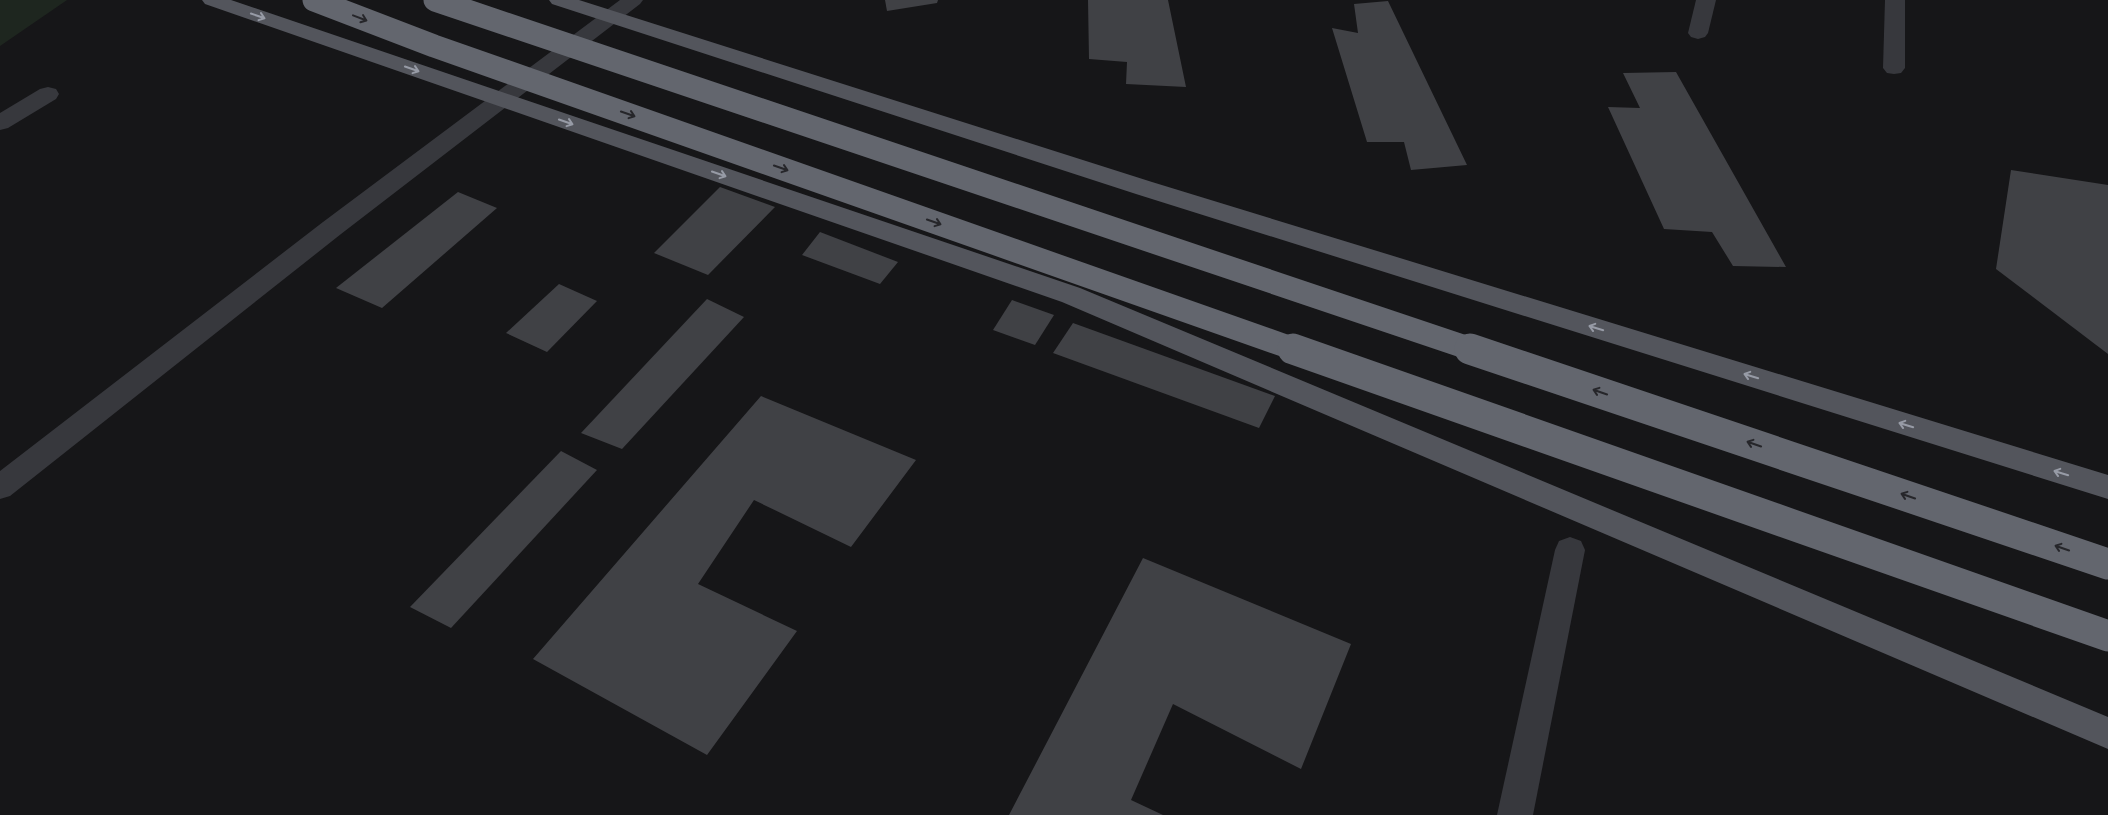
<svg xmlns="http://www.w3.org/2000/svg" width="2108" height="815" viewBox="0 0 2108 815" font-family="Arial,sans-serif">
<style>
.green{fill:#1e261f}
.building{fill:#404145}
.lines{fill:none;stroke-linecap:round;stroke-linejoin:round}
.minor{fill:#37383d;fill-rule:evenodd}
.major{fill:#53555c;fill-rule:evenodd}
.highway-bridge-far1{stroke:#63666e;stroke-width:23}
.highway-bridge{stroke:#63666e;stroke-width:31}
.oneway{stroke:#979ba6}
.oneway2{stroke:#26262a}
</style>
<rect width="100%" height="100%" fill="#161618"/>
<polygon class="green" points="0,0 67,0 0,46"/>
<g class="building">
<polygon points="885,0 938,0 937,3 887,11"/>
<polygon points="1088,0 1168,0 1186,87 1126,84 1127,62 1089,59"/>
<polygon points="1388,1 1467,165 1411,170 1404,142 1367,142 1332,28 1358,33 1354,4"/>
<polygon points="1676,72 1786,267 1733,266 1712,232 1664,229 1608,107 1640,108 1623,73"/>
<polygon points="2011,170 2108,185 2108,354 1996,269"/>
<polygon points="720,187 775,207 708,275 654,253"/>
<polygon points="458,192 497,208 382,308 336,288"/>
<polygon points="820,232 898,262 880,284 802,255"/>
<polygon points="559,284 597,301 547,352 506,333"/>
<polygon points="707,299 744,317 622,449 581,433"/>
<polygon points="1012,300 1054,315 1035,345 993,330"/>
<polygon points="1073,323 1275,396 1259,428 1053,353"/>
<polygon points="761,396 916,460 851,547 754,500 698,584 797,631 707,755 533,659"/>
<polygon points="561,451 597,470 451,628 410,607"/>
<polygon points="1143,558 1351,644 1301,769 1173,704 1131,800 1163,815 1009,815"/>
</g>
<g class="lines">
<g class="minor">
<polygon points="620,0 643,0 640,4 341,234 10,496 0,499 0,471 323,222"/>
<polygon points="1696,0 1716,0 1708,33 1705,37 1698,39 1691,37 1688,33"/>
<polygon points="1885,0 1905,0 1905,68 1901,73 1894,74 1887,73 1883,68"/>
<polygon points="48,87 56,89 59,94 56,99 8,128 0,130 0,113 40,89"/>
<polygon points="1570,537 1581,541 1585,550 1533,815 1497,815 1555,550 1559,541"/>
</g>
<g class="major">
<polygon points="202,0 231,0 1080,288 2108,717 2108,749 1062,302 205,4"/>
<polygon points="549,0 579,0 1152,182 2108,475 2108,499 1136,194 552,4"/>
</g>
<g class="highway-bridge-far1">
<polyline points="314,0 434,46 1297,350"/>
<polyline points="435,0 1474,350"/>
</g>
<g class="highway-bridge">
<polyline points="1293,349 2108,636"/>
<polyline points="1470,349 2108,564"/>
</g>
</g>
<defs><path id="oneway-shaft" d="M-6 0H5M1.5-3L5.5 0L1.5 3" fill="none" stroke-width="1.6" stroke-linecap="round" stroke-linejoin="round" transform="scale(1.25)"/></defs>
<g class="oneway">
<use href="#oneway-shaft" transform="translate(258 16) rotate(19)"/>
<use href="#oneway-shaft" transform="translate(412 69) rotate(19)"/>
<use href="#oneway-shaft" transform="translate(566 122) rotate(19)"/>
<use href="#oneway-shaft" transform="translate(719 174) rotate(19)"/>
<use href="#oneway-shaft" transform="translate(1596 328) rotate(-163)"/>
<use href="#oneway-shaft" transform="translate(1751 376) rotate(-163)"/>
<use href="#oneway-shaft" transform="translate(1906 425) rotate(-163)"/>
<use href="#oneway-shaft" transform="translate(2061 473) rotate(-163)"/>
</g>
<g class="oneway2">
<use href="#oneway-shaft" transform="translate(360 18) rotate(21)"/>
<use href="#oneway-shaft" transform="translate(628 114) rotate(19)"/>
<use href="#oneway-shaft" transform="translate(781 168) rotate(19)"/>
<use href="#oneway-shaft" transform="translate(934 222) rotate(19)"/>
<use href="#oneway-shaft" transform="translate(1600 392) rotate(-161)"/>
<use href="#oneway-shaft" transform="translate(1754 444) rotate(-161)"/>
<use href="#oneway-shaft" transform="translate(1908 496) rotate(-161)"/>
<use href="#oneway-shaft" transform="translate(2062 548) rotate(-161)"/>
</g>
</svg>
